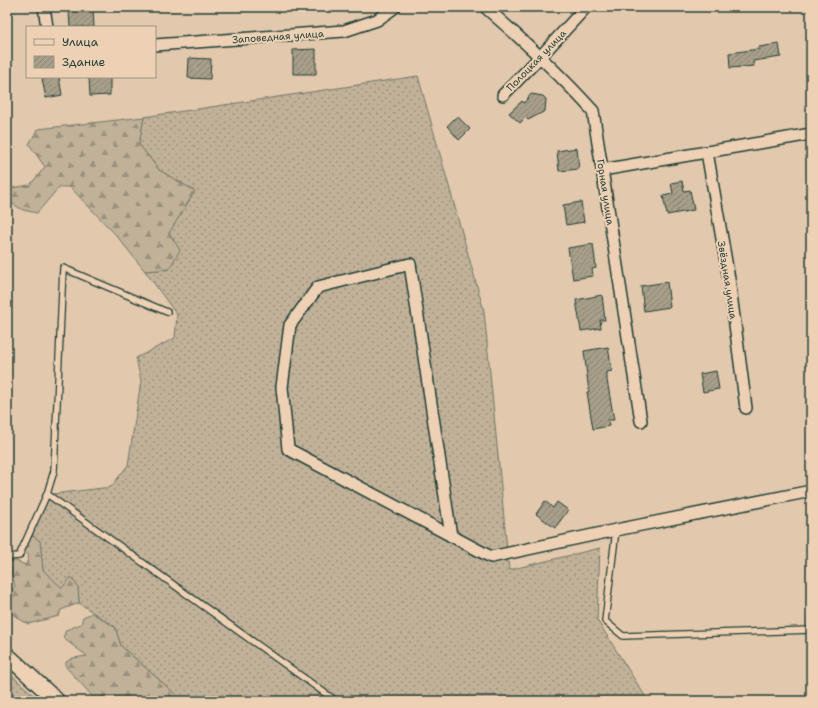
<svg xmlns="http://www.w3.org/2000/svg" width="818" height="708" viewBox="0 0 818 708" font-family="'Shantell Sans',sans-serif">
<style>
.grass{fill:url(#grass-dots);stroke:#707766}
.forest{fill:url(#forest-firs);stroke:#707766}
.building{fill:url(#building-hatch);stroke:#1f3d34}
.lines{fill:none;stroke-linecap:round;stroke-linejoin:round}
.service-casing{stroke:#1f3d34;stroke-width:8}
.minor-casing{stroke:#1f3d34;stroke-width:14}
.secondary-casing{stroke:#1f3d34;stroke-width:18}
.service{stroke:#eed1b5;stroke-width:5.5}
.minor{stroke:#eed1b5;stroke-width:11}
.secondary{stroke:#eed1b5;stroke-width:15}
.labels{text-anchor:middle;stroke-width:4;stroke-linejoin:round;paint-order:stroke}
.street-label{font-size:10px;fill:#1f3d34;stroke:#eed1b5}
</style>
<defs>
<pattern id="grass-dots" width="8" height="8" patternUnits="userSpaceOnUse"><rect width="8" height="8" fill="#c1b199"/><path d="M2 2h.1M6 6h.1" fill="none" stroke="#9c917e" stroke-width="1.8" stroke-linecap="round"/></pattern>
<pattern id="forest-firs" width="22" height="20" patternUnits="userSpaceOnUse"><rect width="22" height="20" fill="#c1b199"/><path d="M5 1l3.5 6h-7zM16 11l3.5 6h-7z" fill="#9c917e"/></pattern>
<pattern id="building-hatch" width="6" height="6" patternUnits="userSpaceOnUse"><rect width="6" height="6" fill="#a89f8a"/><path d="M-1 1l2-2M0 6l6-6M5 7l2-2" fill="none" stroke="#888372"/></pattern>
</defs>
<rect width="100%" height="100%" fill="#e2c8ad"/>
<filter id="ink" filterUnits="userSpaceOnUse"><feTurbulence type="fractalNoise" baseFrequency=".025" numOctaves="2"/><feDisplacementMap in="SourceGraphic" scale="8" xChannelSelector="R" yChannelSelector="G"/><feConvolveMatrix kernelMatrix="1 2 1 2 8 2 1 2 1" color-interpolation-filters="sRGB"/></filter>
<g filter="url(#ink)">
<g class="grass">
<polygon points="418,76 484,311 509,570 600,548 597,620 645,696 644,701 183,701 121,646 115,627 79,603 78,587 71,578 62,589 43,570 40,541 33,536 32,520 53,494 111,487 128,465 141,381 136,358 175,338 177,315 145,271 169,269 168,233 194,191 159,170 139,144 144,117"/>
<polygon points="7,671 40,701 7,701"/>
</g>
<g class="forest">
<polygon points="144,117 139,144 159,170 195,191 169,233 180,250 169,269 145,271 116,235 70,187 59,187 37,213 23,210 8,201 12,188 30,185 45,167 29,144 38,129"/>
<path d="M 33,536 L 40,541 L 43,570 L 62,588 L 71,577 L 78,587 L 79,603 L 61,610 L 59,616 L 28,624 C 20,619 4,612 7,599 C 8,595 13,590 15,586 L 9,562 L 16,561 L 26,565 L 29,556 L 23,550 L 25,542 Z"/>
<polygon points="92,613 115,627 121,646 183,701 98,701 95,699 66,667 66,662 73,658 87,656 63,638 66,630 81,624 83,617"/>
</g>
<g class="building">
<polygon points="93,9 94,27 70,27 69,11"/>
<polygon points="779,44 781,57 753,61 754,66 730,68 729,53 759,49 759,47"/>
<polygon points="316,49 316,74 293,74 293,50"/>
<polygon points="189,58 211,59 210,79 188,78"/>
<polygon points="53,77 59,77 62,95 46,98 42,79"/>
<polygon points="110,77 110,95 90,96 89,78"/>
<polygon points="531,94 543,96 546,99 545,111 528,120 526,117 520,123 509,113 522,101 524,103"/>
<polygon points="457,116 470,129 459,140 447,126"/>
<polygon points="577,148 579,169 559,171 557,151"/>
<polygon points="682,181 684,191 690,190 694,210 667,215 663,196 673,194 671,183"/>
<polygon points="581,202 584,222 566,225 563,205"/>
<polygon points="593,244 596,268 592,269 593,276 573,279 568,248"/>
<polygon points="667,282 670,307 644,311 641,286"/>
<polygon points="602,295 605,320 600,320 601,328 581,331 576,300"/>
<polygon points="608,347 612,371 607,372 607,380 614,420 608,420 609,426 593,429 587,392 589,392 584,351"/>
<polygon points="716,371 719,389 703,392 700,374"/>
<polygon points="545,501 553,508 557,502 568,510 555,528 536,514"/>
</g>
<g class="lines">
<g class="service-casing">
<g id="service">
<polyline points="47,494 336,701"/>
<polyline points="616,530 605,621 623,636 811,630"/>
<polyline points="7,557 19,556 47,494 54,471 63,268 167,312"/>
</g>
</g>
<g class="minor-casing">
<g id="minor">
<polyline points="44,7 47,27"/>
<path d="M 485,7 C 523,40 559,73 593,111 L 641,421"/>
<polyline points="155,45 344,31 377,20 395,7"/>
<polyline points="503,95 541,56 586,7"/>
<polyline points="707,152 729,279 746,408"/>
<polyline points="602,170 811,134"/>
<polyline points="451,536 410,264 318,287 290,325 282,387 288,449 491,557 616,530 811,491"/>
</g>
</g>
<g class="secondary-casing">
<polyline id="secondary" points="7,655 57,701"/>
</g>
<use href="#service" class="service"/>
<use href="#minor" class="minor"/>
<use href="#secondary" class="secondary"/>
</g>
</g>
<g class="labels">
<g class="street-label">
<text transform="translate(278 36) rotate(-4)" y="4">Заповедная улица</text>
<text transform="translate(536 60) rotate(-46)" y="4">Полоцкая улица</text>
<text transform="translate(606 192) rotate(81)" y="4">Горная улица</text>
<text transform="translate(728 280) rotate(81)" y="4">Звёздная улица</text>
</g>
</g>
<rect width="818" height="708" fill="none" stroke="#eed1b5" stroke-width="24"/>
<rect x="12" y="12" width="794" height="684" fill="none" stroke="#1f3d34" stroke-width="1.5" filter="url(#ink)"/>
<rect x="26" y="26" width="130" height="52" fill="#eed1b5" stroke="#9b9681"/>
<rect x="34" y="39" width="20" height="6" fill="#eed1b5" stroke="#9b9681"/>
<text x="62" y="46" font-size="12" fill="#1f3d34">Улица</text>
<rect x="34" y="56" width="20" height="12" fill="url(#building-hatch)" stroke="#9b9681"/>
<text x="62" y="66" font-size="12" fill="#1f3d34">Здание</text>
</svg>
